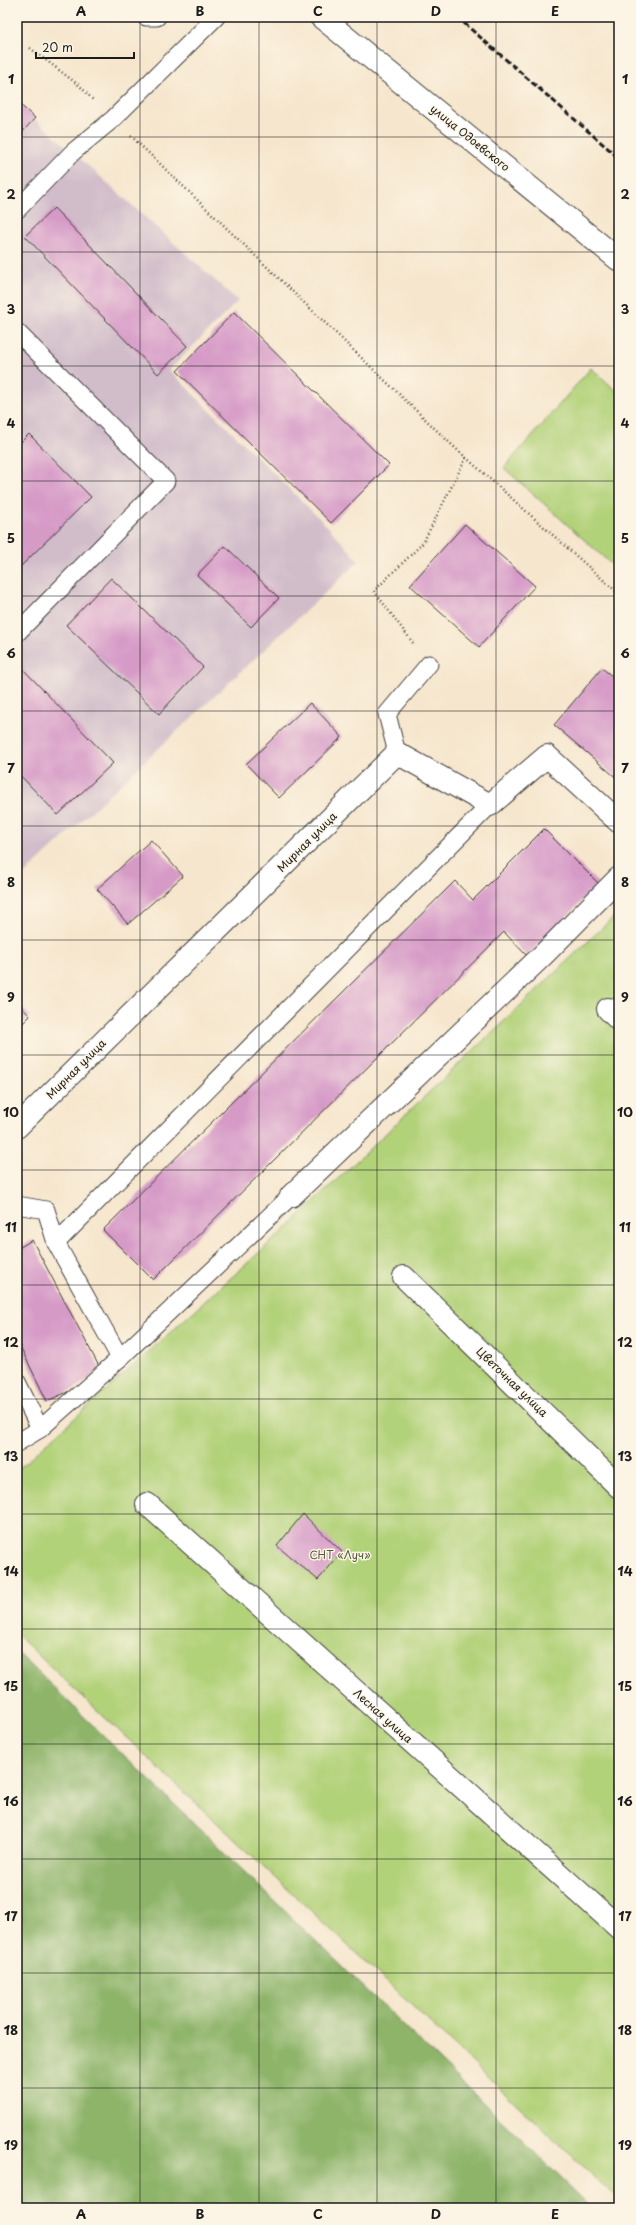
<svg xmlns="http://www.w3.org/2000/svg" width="636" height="2225" viewBox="0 0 636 2225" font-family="'Playpen Sans',sans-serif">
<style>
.industrial{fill:#d1bdca}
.green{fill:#b2d279;stroke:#67774a}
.forest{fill:#8db469;stroke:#546842}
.building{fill:#d69ac7}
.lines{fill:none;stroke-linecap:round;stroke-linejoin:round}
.lane-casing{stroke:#3d3a37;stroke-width:19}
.street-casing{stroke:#3d3a37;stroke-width:24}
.secondary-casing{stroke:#3d3a37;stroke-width:24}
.path{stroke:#3d3a37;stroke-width:2.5;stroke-dasharray:1 3;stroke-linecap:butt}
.lane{stroke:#fff;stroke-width:17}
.street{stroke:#fff;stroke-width:22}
.secondary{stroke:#fff;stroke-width:22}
.rail{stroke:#1c1c1c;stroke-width:3;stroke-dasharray:6 3;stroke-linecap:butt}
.grid{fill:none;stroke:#1c1c1c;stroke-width:1;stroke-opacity:0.55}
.labels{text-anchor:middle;stroke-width:3;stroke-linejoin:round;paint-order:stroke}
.street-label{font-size:11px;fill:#1c1c1c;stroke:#fcf5e5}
.park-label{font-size:11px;fill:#505c3d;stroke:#fcf5e5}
.neatline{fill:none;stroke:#1c1c1c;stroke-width:1.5}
.grid-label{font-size:13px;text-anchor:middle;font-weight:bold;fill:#1c1c1c}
</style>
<rect width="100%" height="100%" fill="#fcf5e5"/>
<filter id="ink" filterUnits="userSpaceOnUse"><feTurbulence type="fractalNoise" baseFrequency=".025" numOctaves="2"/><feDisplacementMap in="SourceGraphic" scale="8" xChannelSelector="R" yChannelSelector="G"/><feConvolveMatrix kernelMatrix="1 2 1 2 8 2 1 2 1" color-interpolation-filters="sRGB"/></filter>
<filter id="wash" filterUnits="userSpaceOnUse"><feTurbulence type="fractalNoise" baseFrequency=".012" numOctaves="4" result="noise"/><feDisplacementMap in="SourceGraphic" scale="16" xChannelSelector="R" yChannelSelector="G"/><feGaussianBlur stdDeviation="0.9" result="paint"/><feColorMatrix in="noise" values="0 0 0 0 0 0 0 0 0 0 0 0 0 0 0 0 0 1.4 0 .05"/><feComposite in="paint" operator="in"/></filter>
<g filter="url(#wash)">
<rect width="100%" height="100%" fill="#f6e6cd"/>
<polygon class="industrial" points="17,104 73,152 238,301 169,370 328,527 359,561 17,881"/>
<g class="green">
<polygon points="591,368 619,393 619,571 504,468"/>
<polygon points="619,912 619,2200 17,1635 17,1470 282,1232"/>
</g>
<polygon class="forest" points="17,1652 592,2208 17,2208"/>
<g id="blocks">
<g class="building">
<polygon points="17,102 35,118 17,138"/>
<polygon points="54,208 187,346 158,374 25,236"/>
<polygon points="234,312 389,465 331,523 177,371"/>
<polygon points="29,434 91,497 17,570 17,446"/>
<polygon points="465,524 535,586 479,647 410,585"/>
<polygon points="225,546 279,598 251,627 197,575"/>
<polygon points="111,578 203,667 159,714 66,625"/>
<polygon points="22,668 113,763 58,815 17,772 17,672"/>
<polygon points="602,668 619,682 619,780 554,725"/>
<polygon points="310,703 342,737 279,798 246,764"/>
<polygon points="544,829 599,884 527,956 504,932 153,1280 103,1230 455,881 473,900"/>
<polygon points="151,840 183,876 128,924 97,889"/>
<polygon points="17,1002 30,1016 17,1029"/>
<polygon points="32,1240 101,1370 74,1389 47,1401 17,1340 17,1249"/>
<polygon points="303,1514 342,1552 318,1580 277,1546"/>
</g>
</g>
</g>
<g filter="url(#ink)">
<use href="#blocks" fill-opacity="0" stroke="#3d3a37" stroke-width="1"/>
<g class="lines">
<g class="lane-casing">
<g id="lane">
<polyline points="146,17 157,17"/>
<polyline points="17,210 73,152 113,119 216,17"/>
<polyline points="17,332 166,481 17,633"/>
<polyline points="397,753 387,714 429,664"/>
<polyline points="17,1205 46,1210 56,1243 120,1358"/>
<polyline points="56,1243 490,805"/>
<polyline points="17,1382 40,1429"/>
<polyline points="17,1443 40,1429 120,1358 291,1196"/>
</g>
</g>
<g class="street-casing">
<g id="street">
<polyline points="608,1009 619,1020"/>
<polyline points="17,1127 397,753 490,805 547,756 619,822"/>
<polyline points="291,1196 544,954 619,878"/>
<polyline points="404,1277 619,1487"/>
<polyline points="147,1504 619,1928"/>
</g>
</g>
<g class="secondary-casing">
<polyline id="secondary" points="321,17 619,260"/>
</g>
<g class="path">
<polyline points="30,48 80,86 94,101"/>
<polyline points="131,136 453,446 619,594"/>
<polyline points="413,643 374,591 423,543 466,458"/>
</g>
<use href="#lane" class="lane"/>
<use href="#street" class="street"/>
<use href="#secondary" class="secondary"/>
<polyline class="rail" points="457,17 619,158"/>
</g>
</g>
<path class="grid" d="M 140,17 L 140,2208M 259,17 L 259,2208M 377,17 L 377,2208M 496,17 L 496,2208M 17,137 L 619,137M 17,252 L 619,252M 17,366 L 619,366M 17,481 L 619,481M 17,596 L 619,596M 17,711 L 619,711M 17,826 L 619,826M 17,940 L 619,940M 17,1055 L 619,1055M 17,1170 L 619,1170M 17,1285 L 619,1285M 17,1399 L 619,1399M 17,1514 L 619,1514M 17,1629 L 619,1629M 17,1744 L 619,1744M 17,1859 L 619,1859M 17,1973 L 619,1973M 17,2088 L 619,2088"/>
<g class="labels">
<g class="street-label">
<text transform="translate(470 138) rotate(39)" y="4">улица Одоевского</text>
<text transform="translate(307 842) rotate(-45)" y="4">Мирная улица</text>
<text transform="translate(76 1069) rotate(-45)" y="4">Мирная улица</text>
<text transform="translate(512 1382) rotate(44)" y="4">Цветочная улица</text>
<text transform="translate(383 1716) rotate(42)" y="4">Лесная улица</text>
</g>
<g class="park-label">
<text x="340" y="1559">СНТ «Луч»</text>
</g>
</g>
<rect width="636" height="2225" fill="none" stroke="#fcf5e5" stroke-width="44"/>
<path d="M36 52v6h98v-6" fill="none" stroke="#1c1c1c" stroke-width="2"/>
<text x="42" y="52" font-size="12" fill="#1c1c1c" stroke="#fcf5e5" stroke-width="3" paint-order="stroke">20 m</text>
<rect x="22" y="22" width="592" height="2181" class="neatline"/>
<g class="grid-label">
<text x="81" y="16">A</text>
<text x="200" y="16">B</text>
<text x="318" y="16">C</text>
<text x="436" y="16">D</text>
<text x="555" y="16">E</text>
<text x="11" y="84">1</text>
<text x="625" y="84">1</text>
<text x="11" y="199">2</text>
<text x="625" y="199">2</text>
<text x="11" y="314">3</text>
<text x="625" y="314">3</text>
<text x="11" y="428">4</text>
<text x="625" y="428">4</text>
<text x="11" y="543">5</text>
<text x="625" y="543">5</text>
<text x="11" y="658">6</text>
<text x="625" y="658">6</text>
<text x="11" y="773">7</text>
<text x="625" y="773">7</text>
<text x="11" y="887">8</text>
<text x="625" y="887">8</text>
<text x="11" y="1002">9</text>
<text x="625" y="1002">9</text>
<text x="11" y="1117">10</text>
<text x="625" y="1117">10</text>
<text x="11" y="1232">11</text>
<text x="625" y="1232">11</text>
<text x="11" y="1347">12</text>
<text x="625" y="1347">12</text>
<text x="11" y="1461">13</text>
<text x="625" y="1461">13</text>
<text x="11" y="1576">14</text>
<text x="625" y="1576">14</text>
<text x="11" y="1691">15</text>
<text x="625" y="1691">15</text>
<text x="11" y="1806">16</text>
<text x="625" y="1806">16</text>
<text x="11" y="1921">17</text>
<text x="625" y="1921">17</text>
<text x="11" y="2035">18</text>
<text x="625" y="2035">18</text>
<text x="11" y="2150">19</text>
<text x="625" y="2150">19</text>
<text x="81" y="2219">A</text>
<text x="200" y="2219">B</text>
<text x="318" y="2219">C</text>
<text x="436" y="2219">D</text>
<text x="555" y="2219">E</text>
</g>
</svg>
